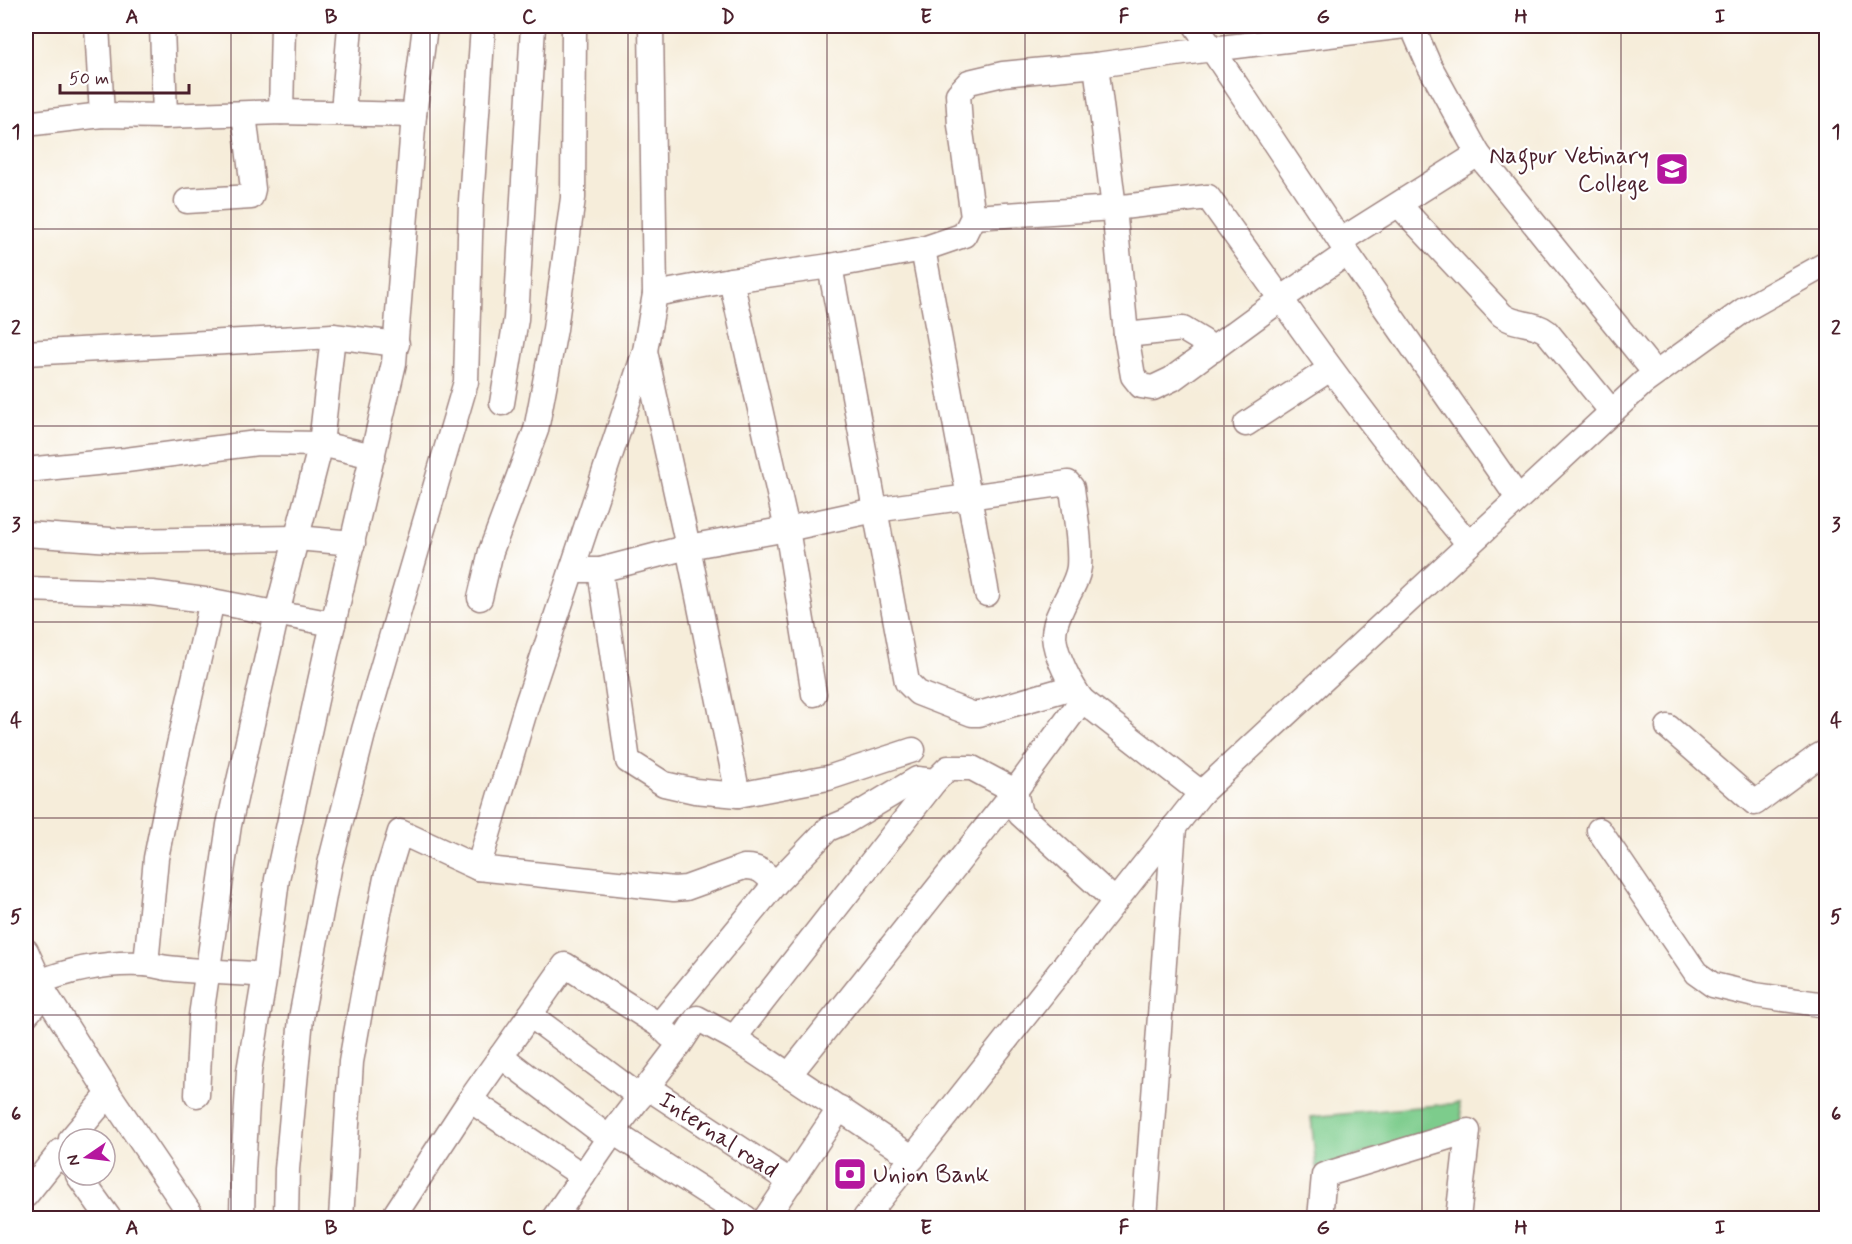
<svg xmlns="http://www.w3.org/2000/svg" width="1852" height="1244" viewBox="0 0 1852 1244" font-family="Mynerve,sans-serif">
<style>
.green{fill:#7dcc8c;stroke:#64765c;stroke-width:1.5}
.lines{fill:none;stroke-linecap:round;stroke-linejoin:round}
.minor-casing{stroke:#a08682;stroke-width:27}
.minor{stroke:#fff;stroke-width:24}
.grid{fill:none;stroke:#4a1f2b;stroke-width:1.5;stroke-opacity:0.55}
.labels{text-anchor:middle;stroke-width:4.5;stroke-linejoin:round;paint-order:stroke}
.poi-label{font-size:24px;fill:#4a1f2b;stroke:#fff;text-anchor:end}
.street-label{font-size:24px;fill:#4a1f2b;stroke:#fff}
.neatline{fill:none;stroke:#4a1f2b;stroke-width:2}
.grid-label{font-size:20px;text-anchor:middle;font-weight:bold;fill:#4a1f2b}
</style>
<rect width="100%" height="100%" fill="#fff"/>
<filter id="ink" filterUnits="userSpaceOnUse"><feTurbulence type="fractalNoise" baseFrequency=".0167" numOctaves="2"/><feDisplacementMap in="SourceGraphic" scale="12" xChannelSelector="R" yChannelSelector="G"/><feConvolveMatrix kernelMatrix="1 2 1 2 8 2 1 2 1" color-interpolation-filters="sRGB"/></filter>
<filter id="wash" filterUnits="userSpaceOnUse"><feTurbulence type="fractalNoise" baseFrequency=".008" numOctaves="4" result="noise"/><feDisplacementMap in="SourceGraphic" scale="24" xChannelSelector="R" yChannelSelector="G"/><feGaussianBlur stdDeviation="1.35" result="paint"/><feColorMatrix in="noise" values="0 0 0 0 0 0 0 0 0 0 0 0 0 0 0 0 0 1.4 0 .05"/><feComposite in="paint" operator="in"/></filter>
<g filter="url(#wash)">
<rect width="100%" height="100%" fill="#f6edda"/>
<polygon class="green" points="1459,1103 1463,1124 1316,1168 1311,1117"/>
</g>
<g filter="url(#ink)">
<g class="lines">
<g class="minor-casing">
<g id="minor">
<polyline points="97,26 102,115"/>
<polyline points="162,26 165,116"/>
<polyline points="651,26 655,294"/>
<polyline points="1196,26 1212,49 1405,26"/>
<polyline points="1412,26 1429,65 1478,154 1655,373"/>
<path d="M 1096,65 L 1114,208 L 1126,335 L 1133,376 L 1141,386 L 1153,388 L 1172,379 L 1281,299 C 1340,383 1402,465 1469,544"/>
<polyline points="281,112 283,26"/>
<polyline points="343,112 350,26"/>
<polyline points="26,124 102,115 165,116 281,112 414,115"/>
<polyline points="187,201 251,197 253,189 244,114"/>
<path d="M 1399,205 L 1502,315 C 1516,326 1533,321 1547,332 L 1612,412"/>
<polyline points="973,217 1114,208 1208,197 1281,299 1347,253"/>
<polyline points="1340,241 1347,253 1518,498"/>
<polyline points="923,249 987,594"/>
<polyline points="830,266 907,682 918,693 972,714 979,714 1073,687"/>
<polyline points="731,280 787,529 814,694"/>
<polyline points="1126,335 1183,329 1203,341 1213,350"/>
<polyline points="645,351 688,547 738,795"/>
<polyline points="26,353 333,336"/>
<polyline points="502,403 516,319 533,26"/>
<polyline points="1246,424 1330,369"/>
<polyline points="26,470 126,460 257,443 321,444 373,456"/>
<polyline points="26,534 125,541 297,538 353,543"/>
<path d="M 573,570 L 600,570 L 688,547 L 787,529 L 875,510 L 1068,483 L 1072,488 C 1075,514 1081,541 1079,567 C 1077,583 1067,595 1061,610 C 1057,618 1054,627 1054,636 C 1055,655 1071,685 1082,700"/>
<polyline points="600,570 628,761 664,784 695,791 738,795 828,778 913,750"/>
<polyline points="26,589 152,593 212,601 333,624"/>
<polyline points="480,598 491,551 536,430 555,329 573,198 574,26"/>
<polyline points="1668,727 1755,803 1817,757 1826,752"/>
<polyline points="1015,791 1020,814 1115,901"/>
<polyline points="1599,830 1696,973 1713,985 1755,995 1826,1005"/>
<path d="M 478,868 L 674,889 L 686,888 L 744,867 C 759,866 765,873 775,884"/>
<polyline points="26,951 45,993 109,1094 193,1218"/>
<polyline points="146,964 156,858 176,758 212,601"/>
<path d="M 39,982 C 72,969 108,962 144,964 C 152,964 159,967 167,968 C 199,972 233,972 265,975"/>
<polyline points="26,1015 45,993"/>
<polyline points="530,1015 640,1097"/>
<polyline points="659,1025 775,884 828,829 847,821 917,779 935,781 948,768 972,768 1015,791 1082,700 1201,793"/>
<polyline points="734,1038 935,781"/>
<polyline points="501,1056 609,1138"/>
<polyline points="789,1075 1015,791"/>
<path id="s1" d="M 647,1087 L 791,1182"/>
<polyline points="197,1095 201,1016 229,825 277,613 321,444 333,336 397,344"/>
<polyline points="470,1100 583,1176"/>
<polyline points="613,1132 746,1218"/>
<polyline points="71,1139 109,1094"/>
<polyline points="78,1175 109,1218"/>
<polyline points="26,1195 61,1151 69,1163"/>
<polyline points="396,1213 470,1100 565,965 659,1025 669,1035"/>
<polyline points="242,1218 243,1169 249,1071 265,975 277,879 326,654 394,363 414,115 425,26"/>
<polyline points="286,1218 287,1169 301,1018 330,864 364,730 466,382 471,201 483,26"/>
<polyline points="341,1218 351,1062 365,983 386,878 400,832 478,868 527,704 645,351 655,294 731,280 830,266 923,249 964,235 973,217 960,125 958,94 969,82 1003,74 1096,65 1212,49 1340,241 1478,154"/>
<polyline points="554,1218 613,1132 680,1044 697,1018 734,1038 913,1158"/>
<polyline points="766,1218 840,1108"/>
<polyline points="865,1218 1201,793 1643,383 1744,310 1826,264"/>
<polyline points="1145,1218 1174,827"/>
<polyline points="1320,1218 1324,1175 1468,1131 1458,1218"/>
</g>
</g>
<use href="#minor" class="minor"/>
</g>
</g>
<path class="grid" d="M 231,26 L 231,1218M 430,26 L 430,1218M 628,26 L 628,1218M 827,26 L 827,1218M 1025,26 L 1025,1218M 1224,26 L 1224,1218M 1422,26 L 1422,1218M 1621,26 L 1621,1218M 26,229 L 1826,229M 26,426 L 1826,426M 26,622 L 1826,622M 26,818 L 1826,818M 26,1015 L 1826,1015"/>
<defs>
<g id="university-square" transform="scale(1.725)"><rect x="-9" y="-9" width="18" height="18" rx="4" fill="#b5179e" stroke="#fff"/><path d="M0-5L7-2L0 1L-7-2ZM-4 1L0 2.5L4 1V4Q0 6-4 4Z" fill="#fff"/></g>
<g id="bank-square" transform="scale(1.725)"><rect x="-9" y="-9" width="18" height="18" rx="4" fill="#b5179e" stroke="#fff"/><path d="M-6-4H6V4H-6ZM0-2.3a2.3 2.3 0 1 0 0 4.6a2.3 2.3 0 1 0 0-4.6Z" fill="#fff"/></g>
</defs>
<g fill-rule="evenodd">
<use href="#university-square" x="1672" y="169"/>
<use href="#bank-square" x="850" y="1174"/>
</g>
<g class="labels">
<g class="poi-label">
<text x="1649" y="163">Nagpur Vetinary<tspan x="1649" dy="28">College</tspan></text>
<text x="873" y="1182" text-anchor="start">Union Bank</text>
</g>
<g class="street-label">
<text dy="8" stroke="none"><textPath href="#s1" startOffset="86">Internal road</textPath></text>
</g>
</g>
<rect width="1852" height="1244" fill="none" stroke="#fff" stroke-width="66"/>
<g transform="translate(87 1157) rotate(256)"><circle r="28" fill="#ffffff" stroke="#b7a5aa" stroke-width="1.5"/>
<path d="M0-4.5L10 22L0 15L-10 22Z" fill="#b5179e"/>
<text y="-9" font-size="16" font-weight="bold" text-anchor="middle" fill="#4a1f2b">N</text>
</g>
<path d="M60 84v9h129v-9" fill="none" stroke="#4a1f2b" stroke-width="3"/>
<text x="69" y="84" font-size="18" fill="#4a1f2b" stroke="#ffffff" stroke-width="4.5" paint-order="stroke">50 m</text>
<rect x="33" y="33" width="1786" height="1178" class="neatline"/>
<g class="grid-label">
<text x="132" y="23">A</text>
<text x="331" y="23">B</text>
<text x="529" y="23">C</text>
<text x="728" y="23">D</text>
<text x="926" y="23">E</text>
<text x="1124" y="23">F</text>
<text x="1323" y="23">G</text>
<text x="1521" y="23">H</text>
<text x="1720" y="23">I</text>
<text x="16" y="138">1</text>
<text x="1836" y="138">1</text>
<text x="16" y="334">2</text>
<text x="1836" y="334">2</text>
<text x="16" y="531">3</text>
<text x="1836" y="531">3</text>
<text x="16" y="727">4</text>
<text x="1836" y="727">4</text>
<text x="16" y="923">5</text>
<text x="1836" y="923">5</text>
<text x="16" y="1120">6</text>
<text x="1836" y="1120">6</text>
<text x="132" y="1234">A</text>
<text x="331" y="1234">B</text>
<text x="529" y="1234">C</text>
<text x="728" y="1234">D</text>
<text x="926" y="1234">E</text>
<text x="1124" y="1234">F</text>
<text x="1323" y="1234">G</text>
<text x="1521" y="1234">H</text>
<text x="1720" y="1234">I</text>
</g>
</svg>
